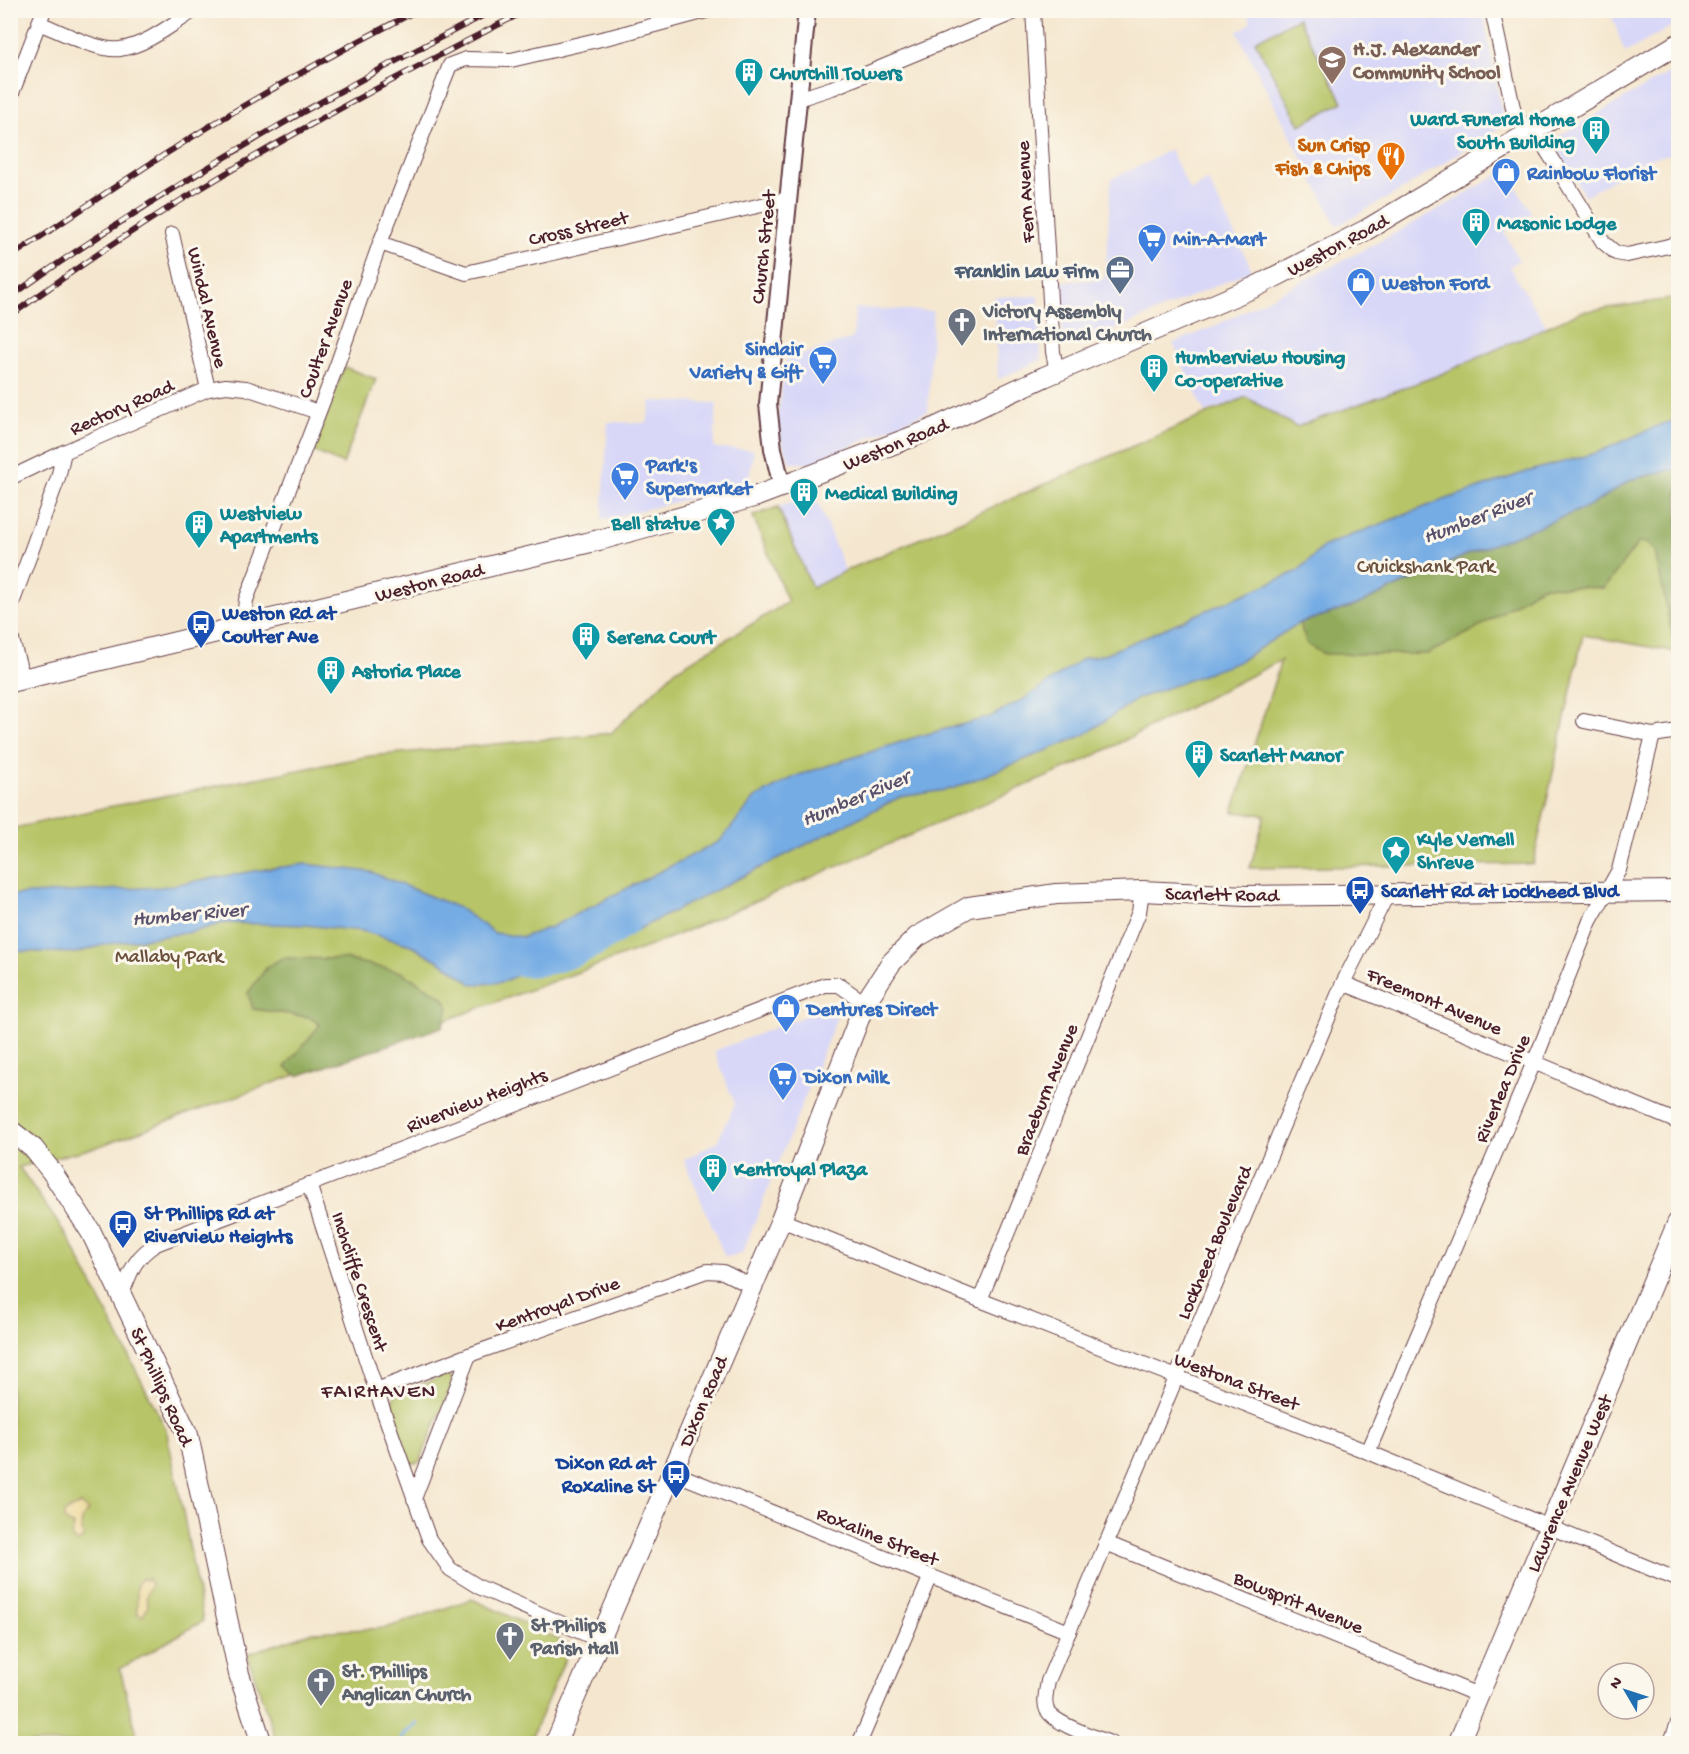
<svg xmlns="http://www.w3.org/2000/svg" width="1689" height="1754" viewBox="0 0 1689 1754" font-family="'Gochi Hand',sans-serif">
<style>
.built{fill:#d8d7f8}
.green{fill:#b7c567;stroke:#807249;stroke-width:1.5}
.forest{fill:#91aa5c;stroke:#6e6444;stroke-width:1.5}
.sand{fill:#eeda9e;stroke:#9c7c64;stroke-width:1.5}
.water{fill:#75ace4;stroke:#606688;stroke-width:1.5}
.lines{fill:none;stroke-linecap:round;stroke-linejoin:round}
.stream{stroke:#75ace4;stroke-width:4}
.river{stroke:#75ace4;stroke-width:24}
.minor-casing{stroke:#643d44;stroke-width:16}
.tertiary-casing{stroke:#643d44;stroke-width:20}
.secondary-casing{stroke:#643d44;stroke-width:22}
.minor{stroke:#fff;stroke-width:14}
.tertiary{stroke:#fff;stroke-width:16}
.secondary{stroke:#fff;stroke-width:20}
.rail-casing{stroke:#4a1f2b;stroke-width:6}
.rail{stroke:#fbf7ec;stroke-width:4;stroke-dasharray:11;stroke-linecap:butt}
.labels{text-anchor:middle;stroke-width:6;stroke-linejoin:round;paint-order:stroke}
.education-label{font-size:20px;font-weight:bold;fill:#785e54;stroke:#fbf7ec;text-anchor:start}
.culture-label{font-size:20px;font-weight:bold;fill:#0d838f;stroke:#fbf7ec;text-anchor:start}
.food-label{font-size:20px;font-weight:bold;fill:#c56008;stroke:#fbf7ec;text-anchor:end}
.shop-label{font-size:20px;font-weight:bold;fill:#366cbe;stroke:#fbf7ec;text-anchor:start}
.street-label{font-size:20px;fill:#4a1f2b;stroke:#fbf7ec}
.service-label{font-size:20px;font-weight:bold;fill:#4e5e75;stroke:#fbf7ec;text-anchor:end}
.worship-label{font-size:20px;font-weight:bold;fill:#5b616d;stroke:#fbf7ec;text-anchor:start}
.park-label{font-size:20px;fill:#6b513d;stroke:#fbf7ec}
.transit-label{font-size:20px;font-weight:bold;fill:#164399;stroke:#fbf7ec;text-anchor:start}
.water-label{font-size:21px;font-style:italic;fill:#59506c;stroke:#fbf7ec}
.neighbourhood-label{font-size:21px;letter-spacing:1.5px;fill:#4a1f2b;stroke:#fbf7ec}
</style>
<rect width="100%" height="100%" fill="#fbf7ec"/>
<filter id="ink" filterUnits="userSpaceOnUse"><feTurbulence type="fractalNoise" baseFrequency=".0167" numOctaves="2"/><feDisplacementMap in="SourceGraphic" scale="12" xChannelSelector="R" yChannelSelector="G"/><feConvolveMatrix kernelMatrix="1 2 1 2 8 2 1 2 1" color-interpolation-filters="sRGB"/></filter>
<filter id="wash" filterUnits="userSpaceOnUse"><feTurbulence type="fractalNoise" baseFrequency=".008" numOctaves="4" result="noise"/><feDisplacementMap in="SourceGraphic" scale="24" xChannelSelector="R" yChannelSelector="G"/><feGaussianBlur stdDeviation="1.35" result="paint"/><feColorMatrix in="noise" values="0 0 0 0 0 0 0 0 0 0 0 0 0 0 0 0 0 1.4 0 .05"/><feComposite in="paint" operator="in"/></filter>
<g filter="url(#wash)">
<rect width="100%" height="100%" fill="#f5e7cf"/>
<g class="built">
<polygon points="1247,11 1483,11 1504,125 1403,189 1337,226 1237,32 1251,23"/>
<polygon points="1610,11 1678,11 1678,23 1625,53"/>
<polygon points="1678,68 1678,153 1650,158 1585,196 1551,140"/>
<polygon points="1170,149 1190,191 1208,180 1252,270 1080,345 1063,335 1060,282 1105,279 1111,179 1146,163"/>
<polygon points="1506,170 1532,213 1504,232 1519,260 1509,267 1547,327 1439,375 1295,428 1246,397 1205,413 1173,343 1211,328 1371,246 1443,207"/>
<polygon points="1038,296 1041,360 998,379 994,297"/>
<polygon points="855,308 933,311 928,411 814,463 790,463 776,426 786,360 853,338"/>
<polygon points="651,401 717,403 714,448 754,450 748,484 602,520 608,422 647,423"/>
<polygon points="815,495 845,571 812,588 778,507"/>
<polygon points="818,1011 837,1017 742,1254 725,1257 684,1160 717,1142 735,1104 714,1051"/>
</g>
<g class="green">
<polygon points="1298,18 1343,102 1300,125 1255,41"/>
<polygon points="1678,298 1678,652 1583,635 1533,864 1250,868 1265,815 1233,812 1281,660 1086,760 653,945 97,1147 19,1167 69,1239 166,1429 182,1506 203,1621 120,1669 139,1743 11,1743 10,829 108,807 370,756 611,733 676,670 788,602 753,516 778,507 812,588 845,571 1246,397 1296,427 1439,375 1580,312"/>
<polygon points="344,367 376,379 343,464 313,451"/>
<polygon points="445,1375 452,1377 452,1385 420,1461 417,1463 411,1464 407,1459 391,1403 396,1395"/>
<polygon points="472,1599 571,1645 529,1743 277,1743 247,1654 313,1632 386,1628"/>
</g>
<g class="forest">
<polygon points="1671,470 1678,470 1678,646 1673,639 1655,551 1647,543 1639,542 1604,588 1542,586 1476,629 1427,654 1324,654 1308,645 1299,623 1357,605 1473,552 1590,506 1632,479"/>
<polygon points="282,958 345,959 401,972 442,996 449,1008 442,1027 298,1076 285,1067 320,1025 309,1017 253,1009 248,993 267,967"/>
</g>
<g class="sand">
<path d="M 80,1504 L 88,1511 C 81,1517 79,1527 84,1536 L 80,1541 L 77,1542 L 71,1537 L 74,1526 L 64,1520 L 64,1513 Z"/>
<polygon points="143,1578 146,1581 148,1578 151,1584 146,1597 148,1605 143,1616 137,1613 137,1584"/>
</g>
<polygon class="water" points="1678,420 1678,470 1671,470 1632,479 1590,506 1473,552 1357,605 1299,623 1238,662 1139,698 1084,735 1048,750 952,789 900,797 631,933 592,943 502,982 473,985 449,967 411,945 362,931 305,925 224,923 192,932 107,944 76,953 11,951 11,895 161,887 266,869 306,864 371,872 459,908 495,933 523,937 551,927 720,841 755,798 796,776 916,737 990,717 1024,699 1084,658 1105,654 1298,571 1324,546 1435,503 1526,472 1596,453 1662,424"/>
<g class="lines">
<polyline class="stream" points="401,1744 405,1734 417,1724"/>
<path class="river" d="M 517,964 C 555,969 598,946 628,923"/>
</g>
</g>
<g filter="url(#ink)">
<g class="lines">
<g class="minor-casing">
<g id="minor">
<polyline points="1033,10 1053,352 1057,372"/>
<polyline points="1492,10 1515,117 1543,144 1603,242 1616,253 1627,255 1678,244"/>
<path d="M 39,23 C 59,31 99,52 120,49 C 147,45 172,24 195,10"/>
<polyline points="10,98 44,10"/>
<polyline points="798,99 832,88 1020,10"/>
<polyline points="172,234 208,389"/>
<polyline points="380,243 466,273 788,199"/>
<polyline points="10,478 64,452"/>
<polyline points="10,609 58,478 64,452 208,389 226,386 246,388 318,412"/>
<polyline points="243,627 246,600 337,365 380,243 450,65 466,59 511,60 614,36 710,10"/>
<polyline points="10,633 23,679"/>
<polyline points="1584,721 1653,735 1678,731"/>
<polyline points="1343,983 1678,1122"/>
<polyline points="309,1184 376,1390 429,1539 450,1569 479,1587 599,1640"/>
<polyline points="781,1220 980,1300 1368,1452 1678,1580"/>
<path d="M 122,1294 C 131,1271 134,1258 156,1244 L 825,985 L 839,985 L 865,1003"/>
<polyline points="980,1300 1139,912 1142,891"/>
<polyline points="376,1390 469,1355 707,1271 723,1272 751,1286"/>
<polyline points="1368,1452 1540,1048 1590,921 1619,870 1653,735"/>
<polyline points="672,1472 1069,1632"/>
<polyline points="414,1499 469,1355"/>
<polyline points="1106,1543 1478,1695"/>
<polyline points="859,1744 930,1578"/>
<path d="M 1112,1744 C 1096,1737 1055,1725 1047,1710 C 1043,1702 1047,1689 1048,1681 L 1343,983 L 1388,893"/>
<polyline points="1670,1744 1678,1723"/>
</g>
</g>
<g class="tertiary-casing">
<polyline id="tertiary" points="782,487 773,449 768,404 807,10"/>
</g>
<g class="secondary-casing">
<g id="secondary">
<polyline points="10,682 603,539 757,496 930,430 1044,377 1255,287 1366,230 1678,44"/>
<polyline points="10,1130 33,1148 52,1172 91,1232 188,1435 239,1674 262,1744"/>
<polyline points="555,1744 781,1220 865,1003 891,963 917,937 969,907 1056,894 1142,891 1246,896 1678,891"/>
<polyline points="1458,1744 1678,1222"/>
</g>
</g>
<use href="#minor" class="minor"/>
<use href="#tertiary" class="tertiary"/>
<use href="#secondary" class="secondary"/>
<g class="rail-casing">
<g id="rail">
<path d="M 10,257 C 65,221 119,183 175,148 C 253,98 335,53 418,10"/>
<path d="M 10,297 C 164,187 326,95 494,10"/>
<path d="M 10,316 C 68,274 127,233 188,196 C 298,129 412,69 527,10"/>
</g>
</g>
<use href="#rail" class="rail"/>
</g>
</g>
<defs>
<g id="school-pin" transform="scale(1.5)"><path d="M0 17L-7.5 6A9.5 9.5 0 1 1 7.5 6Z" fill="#8d6e63" stroke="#fbf7ec"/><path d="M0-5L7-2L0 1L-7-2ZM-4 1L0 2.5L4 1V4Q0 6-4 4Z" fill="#fff"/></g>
<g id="building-pin" transform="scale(1.5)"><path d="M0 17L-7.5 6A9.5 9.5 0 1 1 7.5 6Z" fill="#0f9aa8" stroke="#fbf7ec"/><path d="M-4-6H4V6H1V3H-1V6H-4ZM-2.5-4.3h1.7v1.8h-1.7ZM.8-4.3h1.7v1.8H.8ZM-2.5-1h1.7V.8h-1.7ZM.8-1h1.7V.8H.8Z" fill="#fff"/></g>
<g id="restaurant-pin" transform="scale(1.5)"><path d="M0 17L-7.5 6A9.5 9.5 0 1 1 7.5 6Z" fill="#e8710a" stroke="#fbf7ec"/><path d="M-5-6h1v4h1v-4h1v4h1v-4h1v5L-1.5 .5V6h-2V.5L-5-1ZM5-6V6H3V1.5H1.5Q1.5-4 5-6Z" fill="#fff"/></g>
<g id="shop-pin" transform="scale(1.5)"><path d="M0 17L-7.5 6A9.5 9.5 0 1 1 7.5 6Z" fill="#3f7fe0" stroke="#fbf7ec"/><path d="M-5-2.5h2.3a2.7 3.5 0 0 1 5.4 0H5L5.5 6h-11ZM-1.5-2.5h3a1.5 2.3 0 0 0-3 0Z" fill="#fff"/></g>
<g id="supermarket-pin" transform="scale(1.5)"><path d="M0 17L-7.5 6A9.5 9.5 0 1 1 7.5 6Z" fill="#3f7fe0" stroke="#fbf7ec"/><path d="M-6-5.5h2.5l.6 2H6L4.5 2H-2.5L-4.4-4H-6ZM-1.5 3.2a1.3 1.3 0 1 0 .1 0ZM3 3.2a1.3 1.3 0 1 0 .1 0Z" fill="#fff"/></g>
<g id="office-pin" transform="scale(1.5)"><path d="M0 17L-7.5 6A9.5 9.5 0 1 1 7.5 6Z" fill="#5c6f8a" stroke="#fbf7ec"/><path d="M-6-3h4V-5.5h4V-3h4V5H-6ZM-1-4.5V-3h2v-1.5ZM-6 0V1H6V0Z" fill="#fff"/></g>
<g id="church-pin" transform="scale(1.5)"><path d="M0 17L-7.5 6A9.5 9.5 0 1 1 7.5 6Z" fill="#6b7280" stroke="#fbf7ec"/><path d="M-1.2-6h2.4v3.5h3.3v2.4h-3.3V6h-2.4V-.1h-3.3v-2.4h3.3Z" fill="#fff"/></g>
<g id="sight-pin" transform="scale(1.5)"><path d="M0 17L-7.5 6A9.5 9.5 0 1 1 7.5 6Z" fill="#0f9aa8" stroke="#fbf7ec"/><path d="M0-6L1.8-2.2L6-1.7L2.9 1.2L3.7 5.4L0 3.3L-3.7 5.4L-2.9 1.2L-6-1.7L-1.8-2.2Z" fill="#fff"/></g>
<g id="bus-pin" transform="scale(1.5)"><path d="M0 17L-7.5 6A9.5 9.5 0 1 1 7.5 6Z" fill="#1a4fb4" stroke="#fbf7ec"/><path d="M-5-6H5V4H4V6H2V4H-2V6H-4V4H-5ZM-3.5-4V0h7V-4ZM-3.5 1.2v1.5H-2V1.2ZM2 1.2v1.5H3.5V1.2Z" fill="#fff"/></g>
</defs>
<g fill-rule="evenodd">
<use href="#school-pin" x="1332" y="60"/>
<use href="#building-pin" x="749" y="72"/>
<use href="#building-pin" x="1596" y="130"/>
<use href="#restaurant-pin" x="1391" y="156"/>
<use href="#shop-pin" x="1506" y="172"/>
<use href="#building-pin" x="1476" y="222"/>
<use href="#supermarket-pin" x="1152" y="238"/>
<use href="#office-pin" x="1120" y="270"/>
<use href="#shop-pin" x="1361" y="282"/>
<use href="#church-pin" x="962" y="322"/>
<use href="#supermarket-pin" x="823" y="360"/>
<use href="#building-pin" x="1154" y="368"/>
<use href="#supermarket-pin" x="625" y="476"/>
<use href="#building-pin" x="804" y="492"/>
<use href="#sight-pin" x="721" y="522"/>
<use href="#building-pin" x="199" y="524"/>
<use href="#bus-pin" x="201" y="624"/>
<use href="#building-pin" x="586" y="636"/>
<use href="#building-pin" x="331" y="670"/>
<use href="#building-pin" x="1199" y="754"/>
<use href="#sight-pin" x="1396" y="850"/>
<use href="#bus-pin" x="1360" y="890"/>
<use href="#shop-pin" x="786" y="1008"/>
<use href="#supermarket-pin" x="783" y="1076"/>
<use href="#building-pin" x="713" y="1168"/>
<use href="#bus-pin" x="123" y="1224"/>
<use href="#bus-pin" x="676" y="1474"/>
<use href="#church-pin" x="510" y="1636"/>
<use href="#church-pin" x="321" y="1682"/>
</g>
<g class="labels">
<g class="education-label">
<text x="1353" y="55">H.J. Alexander<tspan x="1353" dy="23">Community School</tspan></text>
</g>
<g class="culture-label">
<text x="770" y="79">Churchill Towers</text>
<text x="1575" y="125" text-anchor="end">Ward Funeral Home<tspan x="1575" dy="23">South Building</tspan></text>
<text x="1497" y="229">Masonic Lodge</text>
<text x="1175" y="363">Humberview Housing<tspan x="1175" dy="23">Co-operative</tspan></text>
<text x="825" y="499">Medical Building</text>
<text x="220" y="519">Westview<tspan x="220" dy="23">Apartments</tspan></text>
<text x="700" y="529" text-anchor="end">Bell statue</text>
<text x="607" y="643">Serena Court</text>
<text x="352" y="677">Astoria Place</text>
<text x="1220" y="761">Scarlett Manor</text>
<text x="1417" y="845">Kyle Vernell<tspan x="1417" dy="23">Shreve</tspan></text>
<text x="734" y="1175">Kentroyal Plaza</text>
</g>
<g class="food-label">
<text x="1370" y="151">Sun Crisp<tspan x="1370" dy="23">Fish &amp; Chips</tspan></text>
</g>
<g class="shop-label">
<text x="1527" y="179">Rainbow Florist</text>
<text x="1173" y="245">Min-A-Mart</text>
<text x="1382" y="289">Weston Ford</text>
<text x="802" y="355" text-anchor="end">Sinclair<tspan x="802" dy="23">Variety &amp; Gift</tspan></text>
<text x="646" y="471">Park's<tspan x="646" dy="23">Supermarket</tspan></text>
<text x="807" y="1015">Dentures Direct</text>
<text x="804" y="1083">Dixon Milk</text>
</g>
<g class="street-label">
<text transform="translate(1024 192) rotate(-93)" y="7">Fern Avenue</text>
<text transform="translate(578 227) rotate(-13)" y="7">Cross Street</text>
<text transform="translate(1337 244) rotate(-28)" y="7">Weston Road</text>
<text transform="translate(762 247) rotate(-84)" y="7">Church Street</text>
<text transform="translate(209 307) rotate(77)" y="7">Windal Avenue</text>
<text transform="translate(324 338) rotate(-70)" y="7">Coulter Avenue</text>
<text transform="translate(121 406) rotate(-24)" y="7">Rectory Road</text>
<text transform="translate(895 443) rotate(-22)" y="7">Weston Road</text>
<text transform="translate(429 581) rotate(-14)" y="7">Weston Road</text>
<text transform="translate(1222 893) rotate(1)" y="7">Scarlett Road</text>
<text transform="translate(1435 1000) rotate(23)" y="7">Freemont Avenue</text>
<text transform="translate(1501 1088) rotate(-67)" y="7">Riverlea Drive</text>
<text transform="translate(1045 1089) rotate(-68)" y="7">Braeburn Avenue</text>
<text transform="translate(476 1099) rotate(-21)" y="7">Riverview Heights</text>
<text transform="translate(1213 1242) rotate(-67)" y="7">Lockheed Boulevard</text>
<text transform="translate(361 1281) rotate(72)" y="7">Inchcliffe Crescent</text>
<text transform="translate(557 1303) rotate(-20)" y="7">Kentroyal Drive</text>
<text transform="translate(1237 1380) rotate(21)" y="7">Westona Street</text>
<text transform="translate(163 1386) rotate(66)" y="7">St Phillips Road</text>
<text transform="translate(702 1401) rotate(-67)" y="7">Dixon Road</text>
<text transform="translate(1568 1483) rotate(-67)" y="7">Lawrence Avenue West</text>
<text transform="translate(878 1535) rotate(22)" y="7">Roxaline Street</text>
<text transform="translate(1299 1601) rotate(22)" y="7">Bowsprit Avenue</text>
</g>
<g class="service-label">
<text x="1099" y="277">Franklin Law Firm</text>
</g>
<g class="worship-label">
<text x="983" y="317">Victory Assembly<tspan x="983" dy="23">International Church</tspan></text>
<text x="531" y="1631">St Philips<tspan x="531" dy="23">Parish Hall</tspan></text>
<text x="342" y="1677">St. Phillips<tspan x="342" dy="23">Anglican Church</tspan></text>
</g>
<g class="park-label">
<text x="1426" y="572">Cruickshank Park</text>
<text x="169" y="962">Mallaby Park</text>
</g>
<g class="transit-label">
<text x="222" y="619">Weston Rd at<tspan x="222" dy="23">Coulter Ave</tspan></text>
<text x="1381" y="897">Scarlett Rd at Lockheed Blvd</text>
<text x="144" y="1219">St Phillips Rd at<tspan x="144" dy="23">Riverview Heights</tspan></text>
<text x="655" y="1469" text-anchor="end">Dixon Rd at<tspan x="655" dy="23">Roxaline St</tspan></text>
</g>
<g class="water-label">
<text transform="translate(1477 516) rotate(-21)" y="7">Humber River</text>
<text transform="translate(855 797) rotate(-23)" y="7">Humber River</text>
<text transform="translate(189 913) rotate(-5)" y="7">Humber River</text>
</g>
<g class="neighbourhood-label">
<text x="379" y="1397">FAIRHAVEN</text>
</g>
</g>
<rect width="1689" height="1754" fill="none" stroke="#fbf7ec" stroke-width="36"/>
<g transform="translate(1626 1691) rotate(309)"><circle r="28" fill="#fbf7ec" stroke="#b4a19f" stroke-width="1.5"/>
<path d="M0-4.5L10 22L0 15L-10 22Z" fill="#1f6fb2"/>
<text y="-9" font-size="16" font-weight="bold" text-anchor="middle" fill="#4a1f2b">N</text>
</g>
</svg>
